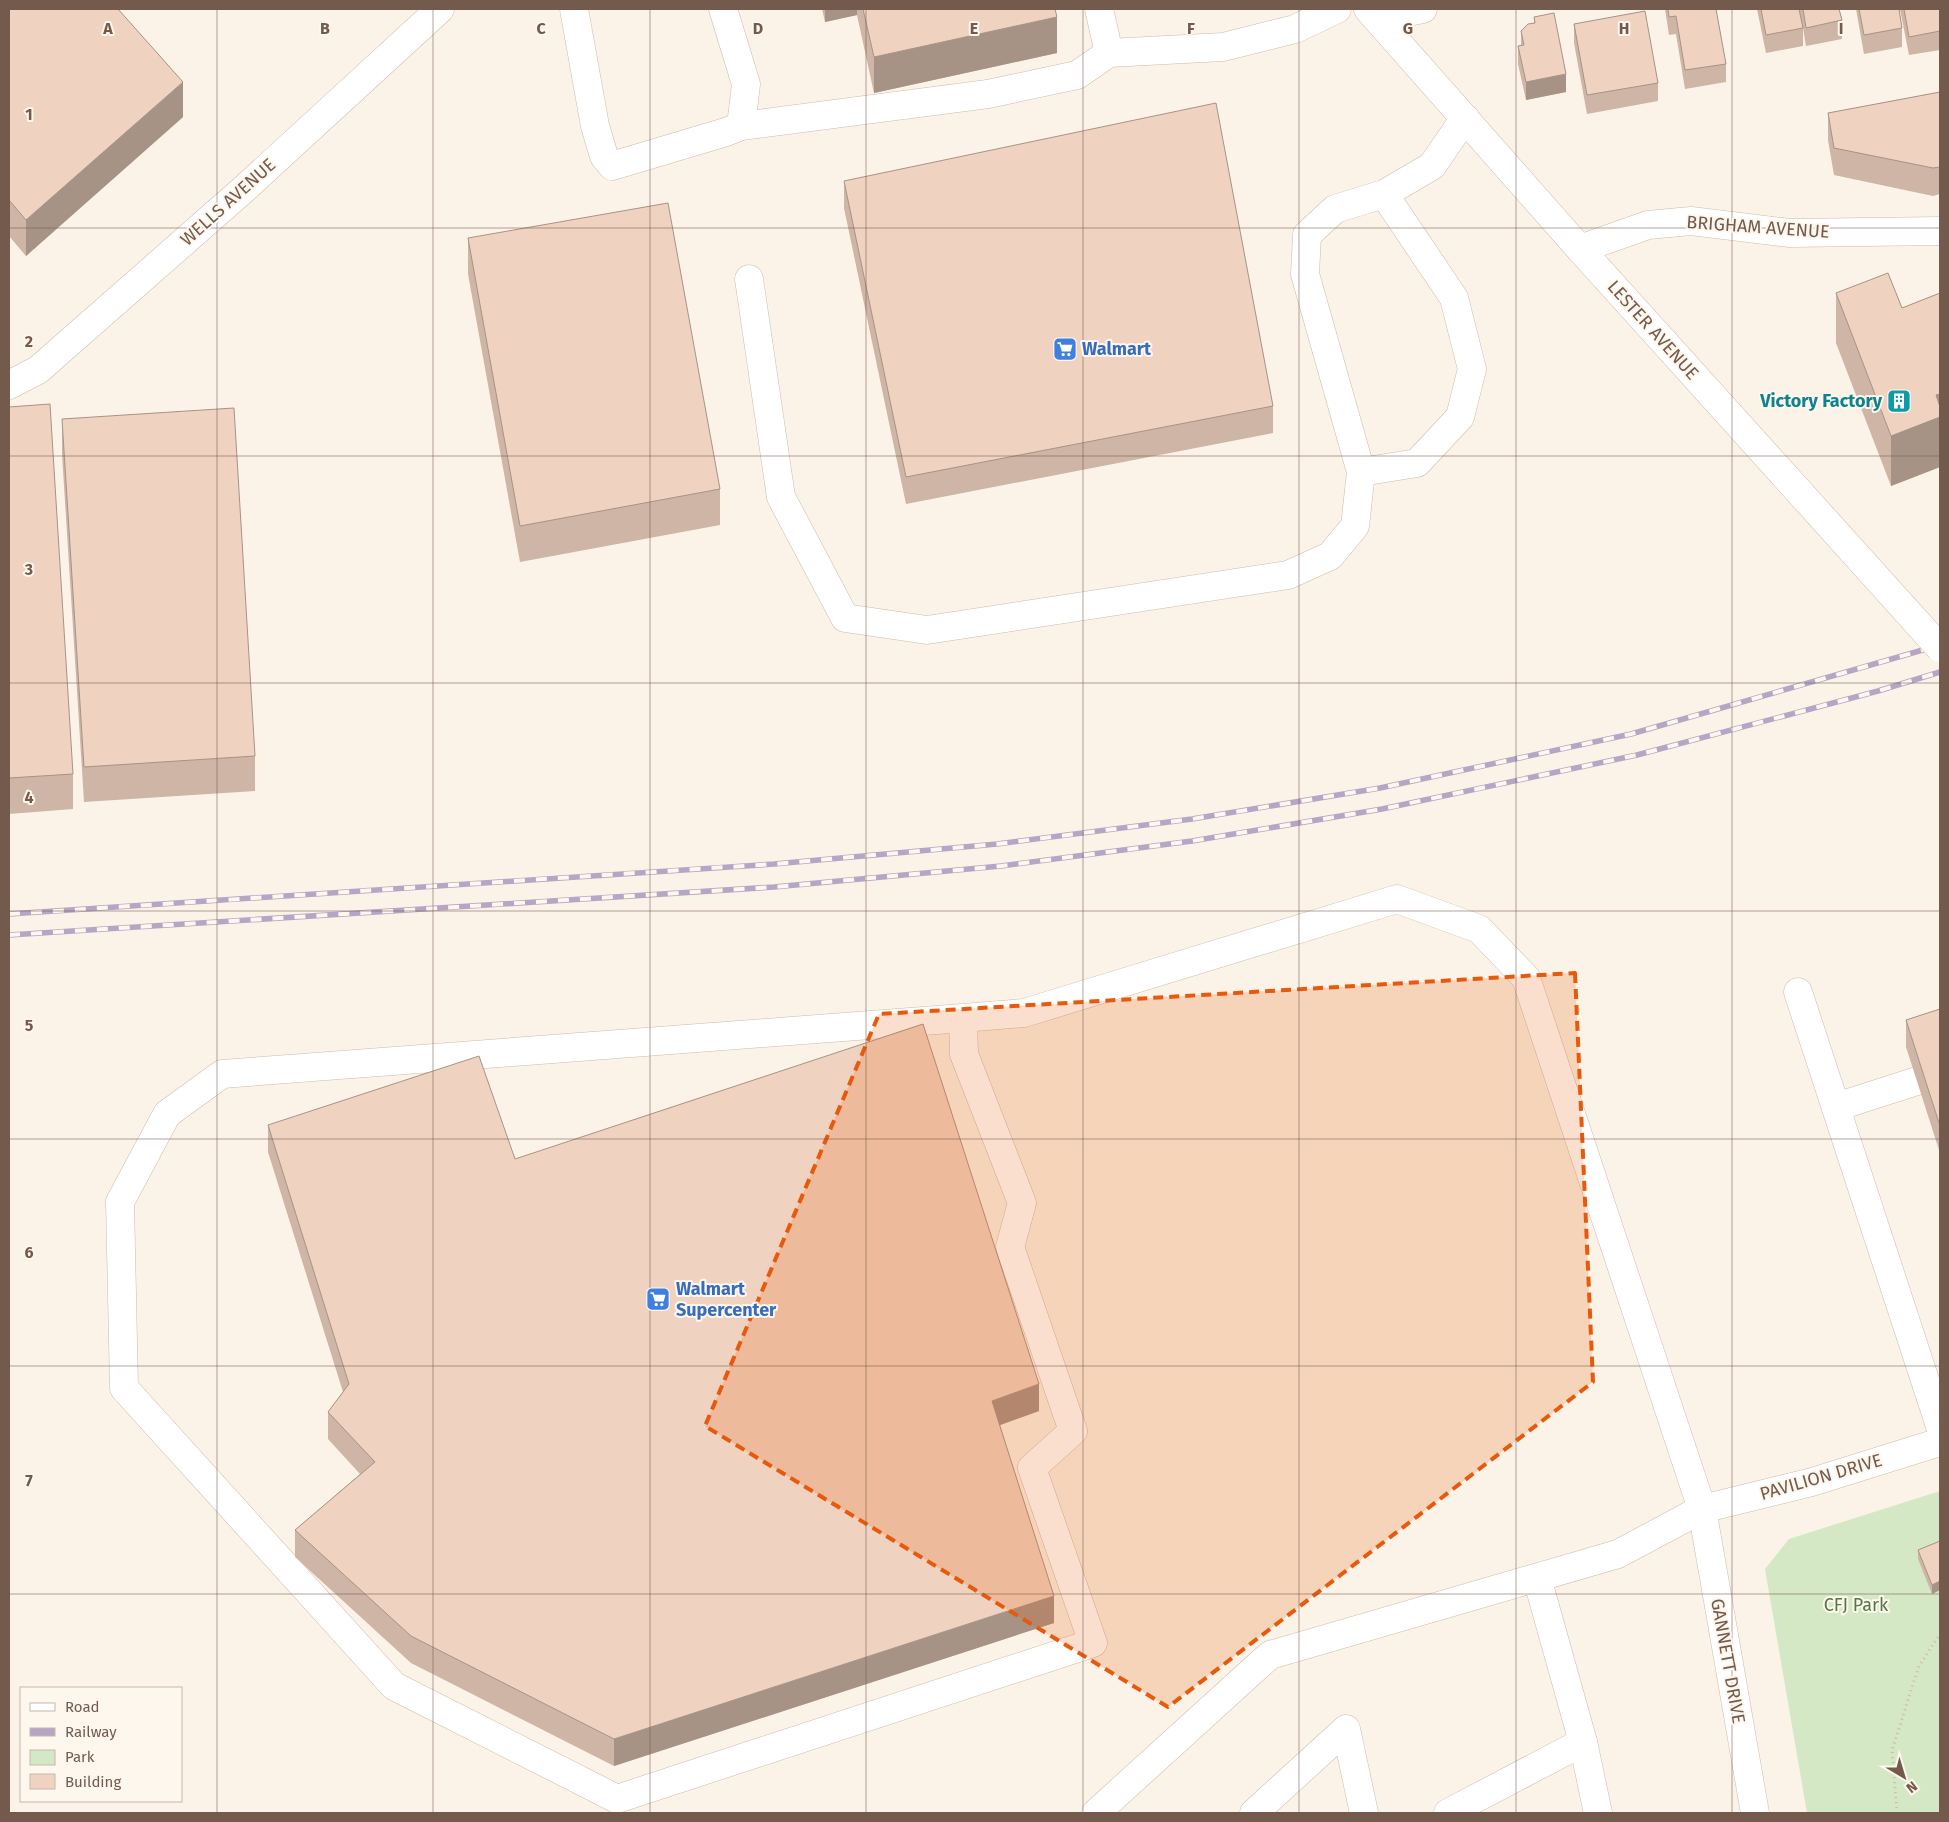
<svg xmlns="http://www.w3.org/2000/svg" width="1949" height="1822" viewBox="0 0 1949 1822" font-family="'Fira Sans',sans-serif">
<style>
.green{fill:#d4e8c6}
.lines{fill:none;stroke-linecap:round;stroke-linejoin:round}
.minor-casing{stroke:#cdbbad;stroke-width:29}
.path{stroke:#d4b5a3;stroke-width:3;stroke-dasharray:1 4;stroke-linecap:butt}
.minor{stroke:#fff;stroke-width:28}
.rail-casing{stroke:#b6a5c5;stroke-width:5.5}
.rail{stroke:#fef7ed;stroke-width:4;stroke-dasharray:11;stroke-linecap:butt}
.minor-bridge-casing{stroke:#cdbbad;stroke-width:29;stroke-linecap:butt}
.minor-bridge{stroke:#fff;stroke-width:28}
.wall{fill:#ceb5a5}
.shaded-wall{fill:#a79386}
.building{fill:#efd2c0;stroke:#a79386}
.marked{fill:#e8590c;fill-opacity:0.2;stroke:#e8590c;stroke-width:4;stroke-dasharray:10 6;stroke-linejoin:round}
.grid{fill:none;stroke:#745a4c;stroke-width:1;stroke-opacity:0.55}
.labels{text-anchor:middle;stroke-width:4;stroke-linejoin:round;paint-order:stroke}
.street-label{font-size:18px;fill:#745a4c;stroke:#fef7ed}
.shop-label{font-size:18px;font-weight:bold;fill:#366cbe;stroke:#fef7ed;text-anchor:start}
.culture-label{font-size:18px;font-weight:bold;fill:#0d838f;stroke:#fef7ed;text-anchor:end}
.park-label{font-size:18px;fill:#547845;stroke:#fef7ed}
.grid-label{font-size:16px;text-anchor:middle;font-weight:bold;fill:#745a4c;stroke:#fef7ed;stroke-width:4;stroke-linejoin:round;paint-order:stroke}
</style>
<rect width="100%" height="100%" fill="#fbf3e7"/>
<polygon class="green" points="1940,1491 1940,1813 1807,1813 1765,1569 1789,1539"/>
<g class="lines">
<g class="minor-casing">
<g id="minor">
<polyline points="574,9 595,126 604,156 612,166 726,132 741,126 746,84 723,9"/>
<polyline points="1099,9 1109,53"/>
<polyline points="1368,9 1580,249 1802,495"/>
<polyline points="1376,18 1423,9"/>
<polyline points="741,126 988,94 1077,75 1109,53 1223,47 1295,29 1337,9"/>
<polyline points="1580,249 1648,225 1691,221 1790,233 1940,231"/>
<polyline points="749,279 781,497 845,618 927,630 1288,575 1330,556 1355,526 1361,472 1305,274 1307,235 1335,209 1384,194 1432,166 1465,118"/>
<polyline points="9,385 38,370 244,189 440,9"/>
<polyline points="1361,472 1417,463 1460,417 1472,369 1454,298 1384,194"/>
<polyline points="1798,992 1940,1426"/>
<polyline points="963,1018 964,1054 1022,1203 1010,1247 1073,1431 1032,1468 1093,1643 617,1799 394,1686 124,1388 120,1202 167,1114 222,1074 963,1018 1024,1013 1397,899 1479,929 1526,978 1702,1509 1755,1813"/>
<polyline points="1836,1107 1917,1081"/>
<polyline points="1583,1742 1598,1813"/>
<polyline points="1096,1813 1270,1655 1618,1554 1702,1509 1812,1482 1940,1442"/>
<polyline points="1254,1813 1346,1729 1364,1813"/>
<polyline points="1448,1813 1583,1742 1537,1578"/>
</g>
</g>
<polyline class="path" points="1897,1813 1892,1750 1919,1666 1940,1634"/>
<use href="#minor" class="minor"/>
<g class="rail-casing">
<g id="rail">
<polyline points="9,914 774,864 997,844 1192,819 1380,788 1631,734 1940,645"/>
<polyline points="9,935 774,887 1001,866 1192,841 1382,809 1637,755 1878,691 1940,672"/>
</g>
</g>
<use href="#rail" class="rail"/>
<g class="minor-bridge-casing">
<polyline id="minor-bridge" points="1802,495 1940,648"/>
</g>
<use href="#minor-bridge" class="minor-bridge"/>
</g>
<g class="wall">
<polygon points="9,9 183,117 26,256 9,236"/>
<polygon points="822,9 1055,9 1057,53 874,93 857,15 825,22"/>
<polygon points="1665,9 1716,9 1726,64 1726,82 1685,89 1676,34 1669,35"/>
<polygon points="1757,9 1839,9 1842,20 1842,39 1806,46 1803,28 1803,46 1766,53"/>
<polygon points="1856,9 1899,9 1902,28 1902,47 1864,54"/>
<polygon points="1900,9 1940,9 1940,50 1909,55"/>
<polygon points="1534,17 1566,92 1526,100 1518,64 1518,46 1521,45 1521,31 1534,23"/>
<polygon points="1574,24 1658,83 1658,101 1587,114 1574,43"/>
<polygon points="1940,92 1940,194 1933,196 1834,175 1828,140 1828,113"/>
<polygon points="844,181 1273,406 1273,433 906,504 844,208"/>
<polygon points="468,238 720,489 720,525 520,562 468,274"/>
<polygon points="1836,293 1902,308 1940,293 1940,467 1891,486 1836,343"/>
<polygon points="9,407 73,774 73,809 9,814"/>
<polygon points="62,419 255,756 255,791 84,802 62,454"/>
<polygon points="1940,1009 1940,1153 1906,1047 1906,1020"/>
<polygon points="268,1125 515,1159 1039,1411 1000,1425 1054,1623 614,1766 411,1663 295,1557 295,1530 360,1474 328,1439 328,1412 343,1392 268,1152"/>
<polygon points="1940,1541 1940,1590 1932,1594 1918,1559 1918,1550"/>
</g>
<g class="shaded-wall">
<polygon points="825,9 857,9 857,15 825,22"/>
<polygon points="1057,17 1057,53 874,93 874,57"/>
<polygon points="1566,74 1566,92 1526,100 1526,82"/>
<polygon points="183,82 183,117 26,256 26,220"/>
<polygon points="1940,394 1940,467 1891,486 1891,436 1936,395"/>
<polygon points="1039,1384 1039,1411 992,1428 992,1401"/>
<polygon points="1940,1581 1940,1590 1932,1594 1932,1585"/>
<polygon points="1054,1596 1054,1623 614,1766 614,1739"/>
</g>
<g class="building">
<polygon points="9,9 118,9 183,82 26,220 9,200"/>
<polygon points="863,9 1055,9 1057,17 874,57"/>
<polygon points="1668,9 1716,9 1726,64 1685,70 1676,16 1669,17"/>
<polygon points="1761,9 1799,9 1803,28 1766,35"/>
<polygon points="1803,9 1839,9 1842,20 1806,28"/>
<polygon points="1859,9 1899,9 1902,28 1864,35"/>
<polygon points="1904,9 1940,9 1940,31 1909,37"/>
<polygon points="1645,11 1658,83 1587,95 1574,24"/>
<polygon points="1554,13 1566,74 1526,82 1518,46 1524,45 1521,31 1528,24 1535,23 1534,17"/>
<polygon points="1940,92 1940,167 1933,168 1834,148 1828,113"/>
<polygon points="1216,103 1273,406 906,477 844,181"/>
<polygon points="668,203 720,489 520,526 468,238"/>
<polygon points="1888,273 1902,308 1940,293 1940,394 1936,395 1940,407 1940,417 1891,436 1836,293"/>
<polygon points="50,404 73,774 9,778 9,407"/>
<polygon points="234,408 255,756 84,767 62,419"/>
<polygon points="1940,1009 1940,1126 1906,1020"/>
<polygon points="923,1024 1039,1384 992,1401 1054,1596 614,1739 411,1636 295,1530 375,1462 328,1412 349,1384 268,1125 479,1056 515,1159"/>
<polygon points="1940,1541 1940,1581 1932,1585 1918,1550"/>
</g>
<path class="marked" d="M 1575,973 L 1593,1382 L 1168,1707 L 705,1426 L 879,1014 Z"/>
<path class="grid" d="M 217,9 L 217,1813M 433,9 L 433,1813M 650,9 L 650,1813M 866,9 L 866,1813M 1083,9 L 1083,1813M 1299,9 L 1299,1813M 1516,9 L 1516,1813M 1732,9 L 1732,1813M 9,228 L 1940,228M 9,456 L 1940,456M 9,683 L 1940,683M 9,911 L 1940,911M 9,1139 L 1940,1139M 9,1366 L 1940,1366M 9,1594 L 1940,1594"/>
<defs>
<g id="supermarket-square" transform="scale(1.25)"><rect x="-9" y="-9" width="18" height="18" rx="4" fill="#3f7fe0" stroke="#fef7ed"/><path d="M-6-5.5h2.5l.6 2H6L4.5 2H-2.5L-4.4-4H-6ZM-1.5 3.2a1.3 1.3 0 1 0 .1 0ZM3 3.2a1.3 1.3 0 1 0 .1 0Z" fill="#fff"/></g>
<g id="building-square" transform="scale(1.25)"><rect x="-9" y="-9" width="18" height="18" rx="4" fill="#0f9aa8" stroke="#fef7ed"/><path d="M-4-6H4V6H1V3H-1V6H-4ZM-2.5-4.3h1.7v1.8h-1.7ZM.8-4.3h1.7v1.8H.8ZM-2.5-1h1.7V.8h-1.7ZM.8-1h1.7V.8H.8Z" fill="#fff"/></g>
</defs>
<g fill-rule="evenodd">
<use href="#supermarket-square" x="1065" y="349"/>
<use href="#building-square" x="1899" y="401"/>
<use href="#supermarket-square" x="658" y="1299"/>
</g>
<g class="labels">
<g class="street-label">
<text transform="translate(228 202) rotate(-42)" y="6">WELLS AVENUE</text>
<text transform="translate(1758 227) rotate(4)" y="6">BRIGHAM AVENUE</text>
<text transform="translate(1653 330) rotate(48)" y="6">LESTER AVENUE</text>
<text transform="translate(1821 1477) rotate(-16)" y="6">PAVILION DRIVE</text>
<text transform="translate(1728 1661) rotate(80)" y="6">GANNETT DRIVE</text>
</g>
<g class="shop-label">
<text x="1082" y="355">Walmart</text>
<text x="676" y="1295">Walmart<tspan x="676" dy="21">Supercenter</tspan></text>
</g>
<g class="culture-label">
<text x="1882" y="407">Victory Factory</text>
</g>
<g class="park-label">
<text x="1856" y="1611">CFJ Park</text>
</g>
</g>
<g class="grid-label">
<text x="108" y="34">A</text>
<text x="325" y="34">B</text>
<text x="541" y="34">C</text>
<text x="758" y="34">D</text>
<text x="974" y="34">E</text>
<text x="1191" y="34">F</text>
<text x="1408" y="34">G</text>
<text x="1624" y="34">H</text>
<text x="1841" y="34">I</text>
<text x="29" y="120">1</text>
<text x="29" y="347">2</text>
<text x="29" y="575">3</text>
<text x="29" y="803">4</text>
<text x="29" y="1031">5</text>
<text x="29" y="1258">6</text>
<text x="29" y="1486">7</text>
</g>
<rect width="1949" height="1822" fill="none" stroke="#745a4c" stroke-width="20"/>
<rect x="20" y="1687" width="162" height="115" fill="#fef7ed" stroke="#c7b8ad"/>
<rect x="30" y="1703" width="25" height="8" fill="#ffffff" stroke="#c7b8ad"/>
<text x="65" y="1712" font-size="15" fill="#745a4c">Road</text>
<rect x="30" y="1728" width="25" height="8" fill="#b6a5c5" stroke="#c7b8ad"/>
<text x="65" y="1737" font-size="15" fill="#745a4c">Railway</text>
<rect x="30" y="1750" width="25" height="15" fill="#d4e8c6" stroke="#c7b8ad"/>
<text x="65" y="1762" font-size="15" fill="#745a4c">Park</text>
<rect x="30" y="1774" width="25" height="15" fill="#efd2c0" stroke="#c7b8ad"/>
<text x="65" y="1787" font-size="15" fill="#745a4c">Building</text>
<g transform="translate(1904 1777) rotate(142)" stroke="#fef7ed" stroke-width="4" paint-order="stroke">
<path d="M0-4L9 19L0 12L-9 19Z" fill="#745a4c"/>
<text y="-8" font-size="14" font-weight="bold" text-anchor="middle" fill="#745a4c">N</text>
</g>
</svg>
